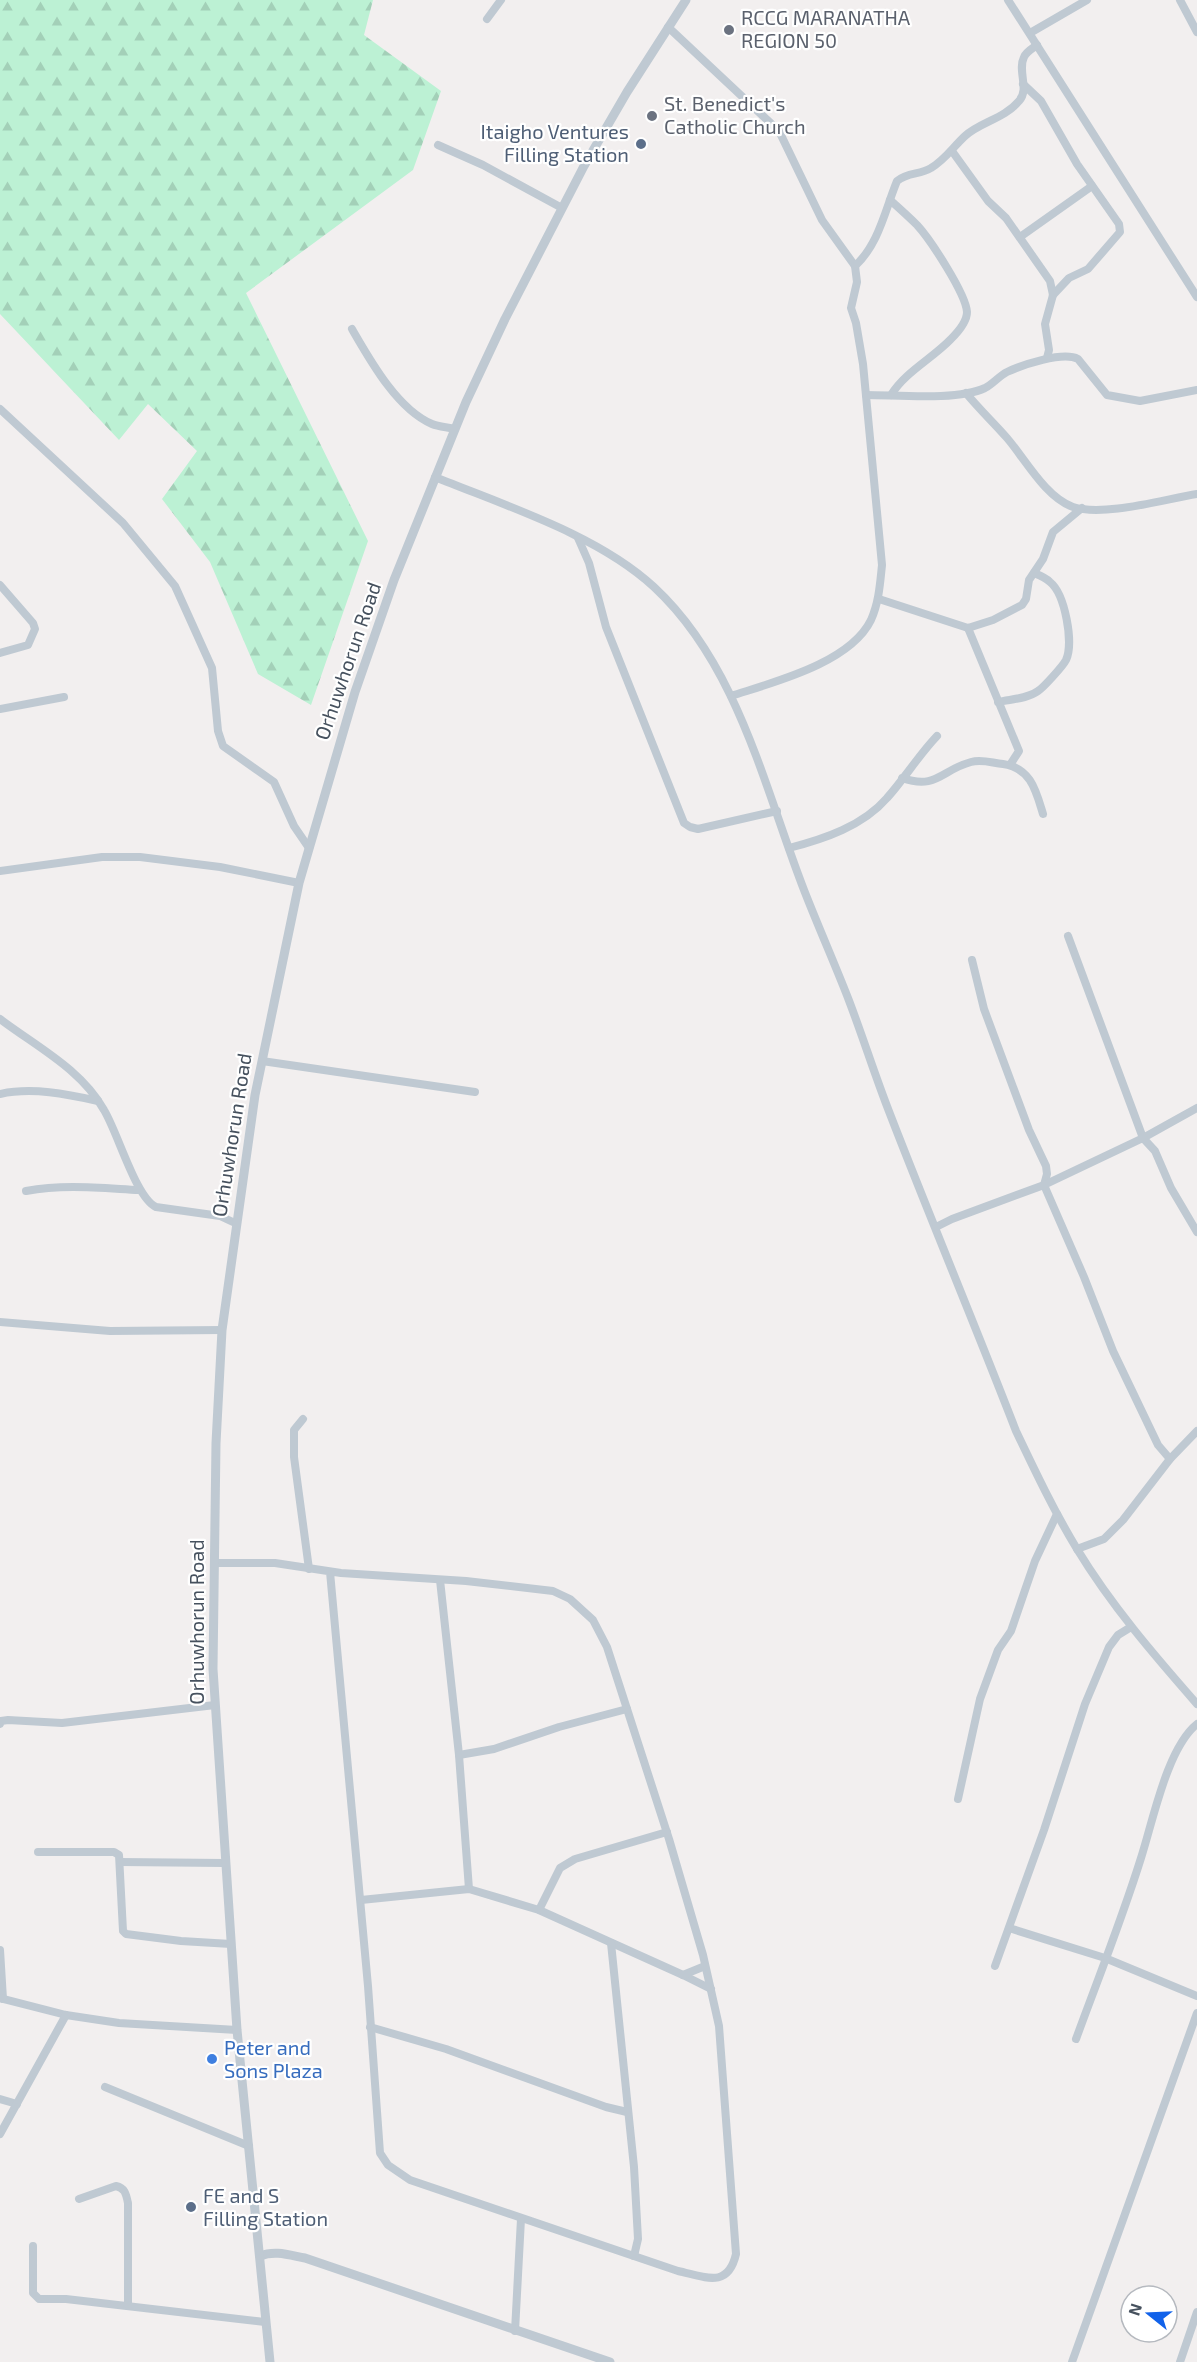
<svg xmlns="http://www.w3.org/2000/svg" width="1197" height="2362" viewBox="0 0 1197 2362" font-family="'Exo 2',sans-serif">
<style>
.forest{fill:url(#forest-firs)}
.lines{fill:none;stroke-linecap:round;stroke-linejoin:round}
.minor{stroke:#bfc9d2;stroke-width:8}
.tertiary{stroke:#bfc9d2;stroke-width:9}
.worship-dot{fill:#6b7280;stroke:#fff;stroke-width:2}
.service-dot{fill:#5c6f8a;stroke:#fff;stroke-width:2}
.shop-dot{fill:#3f7fe0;stroke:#fff;stroke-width:2}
.labels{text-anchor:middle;stroke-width:4.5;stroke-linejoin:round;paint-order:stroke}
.worship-label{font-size:20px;fill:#5b616d;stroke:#fff;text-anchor:start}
.service-label{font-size:20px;fill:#4e5e75;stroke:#fff;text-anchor:end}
.street-label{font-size:20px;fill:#46515e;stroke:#fff}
.shop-label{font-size:20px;fill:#366cbe;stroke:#fff;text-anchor:start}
</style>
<defs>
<pattern id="forest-firs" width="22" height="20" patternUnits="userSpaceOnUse" patternTransform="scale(1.5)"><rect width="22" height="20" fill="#bcf1d4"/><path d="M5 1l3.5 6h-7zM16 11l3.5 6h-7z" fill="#a3d0b8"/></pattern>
</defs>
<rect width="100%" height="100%" fill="#f2efef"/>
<polygon class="forest" points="0,0 373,0 364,35 441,91 413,170 246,293 368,541 311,705 258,674 210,562 162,499 197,451 148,404 119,440 0,314"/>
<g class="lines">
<g class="minor">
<polyline points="1008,0 1197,297"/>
<polyline points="1180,0 1197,32"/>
<polyline points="487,19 501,0"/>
<path d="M 668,27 L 779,131 L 822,220 L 855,266 L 857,282 L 851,308 L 856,323 L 863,364 L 882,565 C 880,584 879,602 871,620 C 850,663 774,682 731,696"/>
<polyline points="1030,33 1087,0"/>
<polyline points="1023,84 1041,101 1077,164 1119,224 1120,232 1088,269 1069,278 1053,295"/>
<polyline points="438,145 483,165 562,208"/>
<polyline points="952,151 988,201 1006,218 1050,281 1053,295 1045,324 1049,350 1047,358"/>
<path d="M 890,200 C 899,208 908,216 917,225 C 930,239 966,294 967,312 C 967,322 958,332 951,339 C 933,358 905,372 891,395"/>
<polyline points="1020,237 1092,186"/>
<path d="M 855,266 C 879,244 885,210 897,181 C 908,172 920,175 931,168 C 945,160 953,147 965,136 C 980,122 1004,119 1019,101 C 1030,89 1017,71 1024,57 C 1026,52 1033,48 1037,45"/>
<path d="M 352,329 C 370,360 397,409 432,424 C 439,427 448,427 455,429"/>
<path d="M 966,393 C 979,409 994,423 1007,438 C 1025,459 1046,498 1073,507 C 1104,517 1165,499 1197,494"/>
<path d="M 866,395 C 897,395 957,401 985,388 C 993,384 999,376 1007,372 C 1022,365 1063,351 1078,359 L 1107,395 L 1140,401 L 1197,390"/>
<polyline points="0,409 123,523 175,586 212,668 218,731 223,746 274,782 294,826 309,848"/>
<path d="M 435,477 C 506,506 598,535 654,587 C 738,665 764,787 804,890 C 818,926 834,962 848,998 C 863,1037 875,1076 890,1114 C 931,1220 975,1325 1016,1431 C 1035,1471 1054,1511 1077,1549 C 1111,1605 1154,1655 1197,1704"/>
<polyline points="578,538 589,563 606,627 684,823 690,827 698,829 777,811"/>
<polyline points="0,585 33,623 35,629 28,645 0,653"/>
<polyline points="879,599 968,628 993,620 1022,605 1026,599 1029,580 1043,559 1053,532 1082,508"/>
<polyline points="968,628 1019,751 1010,765"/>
<path d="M 998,702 C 1011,699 1027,699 1038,691 C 1043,688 1063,666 1066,660 C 1074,643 1065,594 1050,582 C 1046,578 1039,575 1034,573"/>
<polyline points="0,709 64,697"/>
<path d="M 902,778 C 937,790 941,770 971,762 C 982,759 992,763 1003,764 C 1031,768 1036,791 1043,814"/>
<path d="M 789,848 C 824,839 863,826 887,798 C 905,778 918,756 937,736"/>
<polyline points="0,871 102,857 140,857 220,867 299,883"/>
<polyline points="1068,936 1143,1138 1197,1108"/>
<polyline points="972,960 984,1009 1029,1130 1046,1166 1047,1174 1044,1185 1084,1277 1113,1351 1158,1445 1170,1459"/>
<path d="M 0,1019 C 37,1047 81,1069 104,1110 C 118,1133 136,1198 156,1207 L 220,1216 L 235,1223"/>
<polyline points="262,1061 475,1092"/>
<path d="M 0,1094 C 32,1087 67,1094 98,1101"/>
<path d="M 26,1191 C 64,1184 100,1188 139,1190"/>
<polyline points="936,1227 952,1219 1044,1185 1143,1138 1155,1151 1171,1188 1197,1232"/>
<polyline points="0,1322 110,1331 222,1330"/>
<polyline points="303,1419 294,1430 294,1457 309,1569"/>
<polyline points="1077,1549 1104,1539 1123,1520 1170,1459 1197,1431"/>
<path d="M 214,1563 L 275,1563 L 341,1573 L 466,1581 L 553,1591 L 570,1599 L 593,1620 L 607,1647 L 669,1839 L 703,1955 L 719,2026 L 736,2254 C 728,2289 705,2277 678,2271 L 410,2180 L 388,2165 L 380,2153 L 368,1986 L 330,1572"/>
<polyline points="440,1580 459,1755 469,1889"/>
<polyline points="0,1724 1,1721 8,1720 62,1723 215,1705"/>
<polyline points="459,1755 494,1749 559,1727 627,1709"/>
<polyline points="958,1799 980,1699 998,1650 1011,1631 1035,1561 1057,1514"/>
<polyline points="38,1852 114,1852 119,1855 123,1931 126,1934 181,1941 231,1944"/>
<polyline points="120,1862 224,1863"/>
<polyline points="361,1900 469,1889 539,1910 683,1975 711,1989"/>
<polyline points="539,1910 560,1868 575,1859 667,1832"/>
<polyline points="1009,1928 1105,1958 1197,1996"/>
<polyline points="611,1943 634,2167 638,2239 634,2256"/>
<polyline points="0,1950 3,1999"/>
<polyline points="995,1966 1044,1830 1085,1704 1109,1647 1118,1635 1131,1627"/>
<polyline points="683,1975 705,1966"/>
<polyline points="0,1998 66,2015 119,2023 237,2030"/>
<polyline points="370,2027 446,2049 606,2107 627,2112"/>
<path d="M 1076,2039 C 1098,1979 1122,1919 1141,1858 C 1153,1821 1167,1748 1197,1724"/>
<polyline points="105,2087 249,2146"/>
<polyline points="0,2099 17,2104"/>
<polyline points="0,2134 66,2015"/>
<path d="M 79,2199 L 116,2186 C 125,2188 126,2194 128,2203 L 128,2305"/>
<polyline points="33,2246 33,2293 39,2299 66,2299 265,2322"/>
<polyline points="515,2331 521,2219"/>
<polyline points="1072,2362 1197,2013"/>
<polyline points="1180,2362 1197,2312"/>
</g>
<g class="tertiary">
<path d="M 260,2256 C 275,2250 289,2255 305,2258 L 610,2362"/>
<polyline points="270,2362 237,2030 213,1669 216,1443 222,1330 255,1095 299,883 355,692 394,580 466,402 505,319 584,166 627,92 686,0"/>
</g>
</g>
<g class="worship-dot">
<circle cx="729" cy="30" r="6"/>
<circle cx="652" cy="116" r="6"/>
</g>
<g class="service-dot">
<circle cx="641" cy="144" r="6"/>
<circle cx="191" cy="2207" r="6"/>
</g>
<circle class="shop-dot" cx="212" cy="2059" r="6"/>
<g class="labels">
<g class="worship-label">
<text x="741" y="25">RCCG MARANATHA<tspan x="741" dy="23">REGION 50</tspan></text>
<text x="664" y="111">St. Benedict's<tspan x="664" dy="23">Catholic Church</tspan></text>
</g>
<g class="service-label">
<text x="629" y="139">Itaigho Ventures<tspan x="629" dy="23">Filling Station</tspan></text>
<text x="203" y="2203" text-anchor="start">FE and S<tspan x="203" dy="23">Filling Station</tspan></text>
</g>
<g class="street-label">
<text transform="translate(348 661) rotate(-71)" y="7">Orhuwhorun Road</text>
<text transform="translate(232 1135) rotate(-81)" y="7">Orhuwhorun Road</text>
<text transform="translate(197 1622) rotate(-90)" y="7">Orhuwhorun Road</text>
</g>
<g class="shop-label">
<text x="224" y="2055">Peter and<tspan x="224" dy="23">Sons Plaza</tspan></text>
</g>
</g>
<g transform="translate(1149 2314) rotate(288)"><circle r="28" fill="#ffffff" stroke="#b5b9bf" stroke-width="1.5"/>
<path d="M0-4.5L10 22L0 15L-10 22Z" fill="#1162ea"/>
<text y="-9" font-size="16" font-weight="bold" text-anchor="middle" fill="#46515e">N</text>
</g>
</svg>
